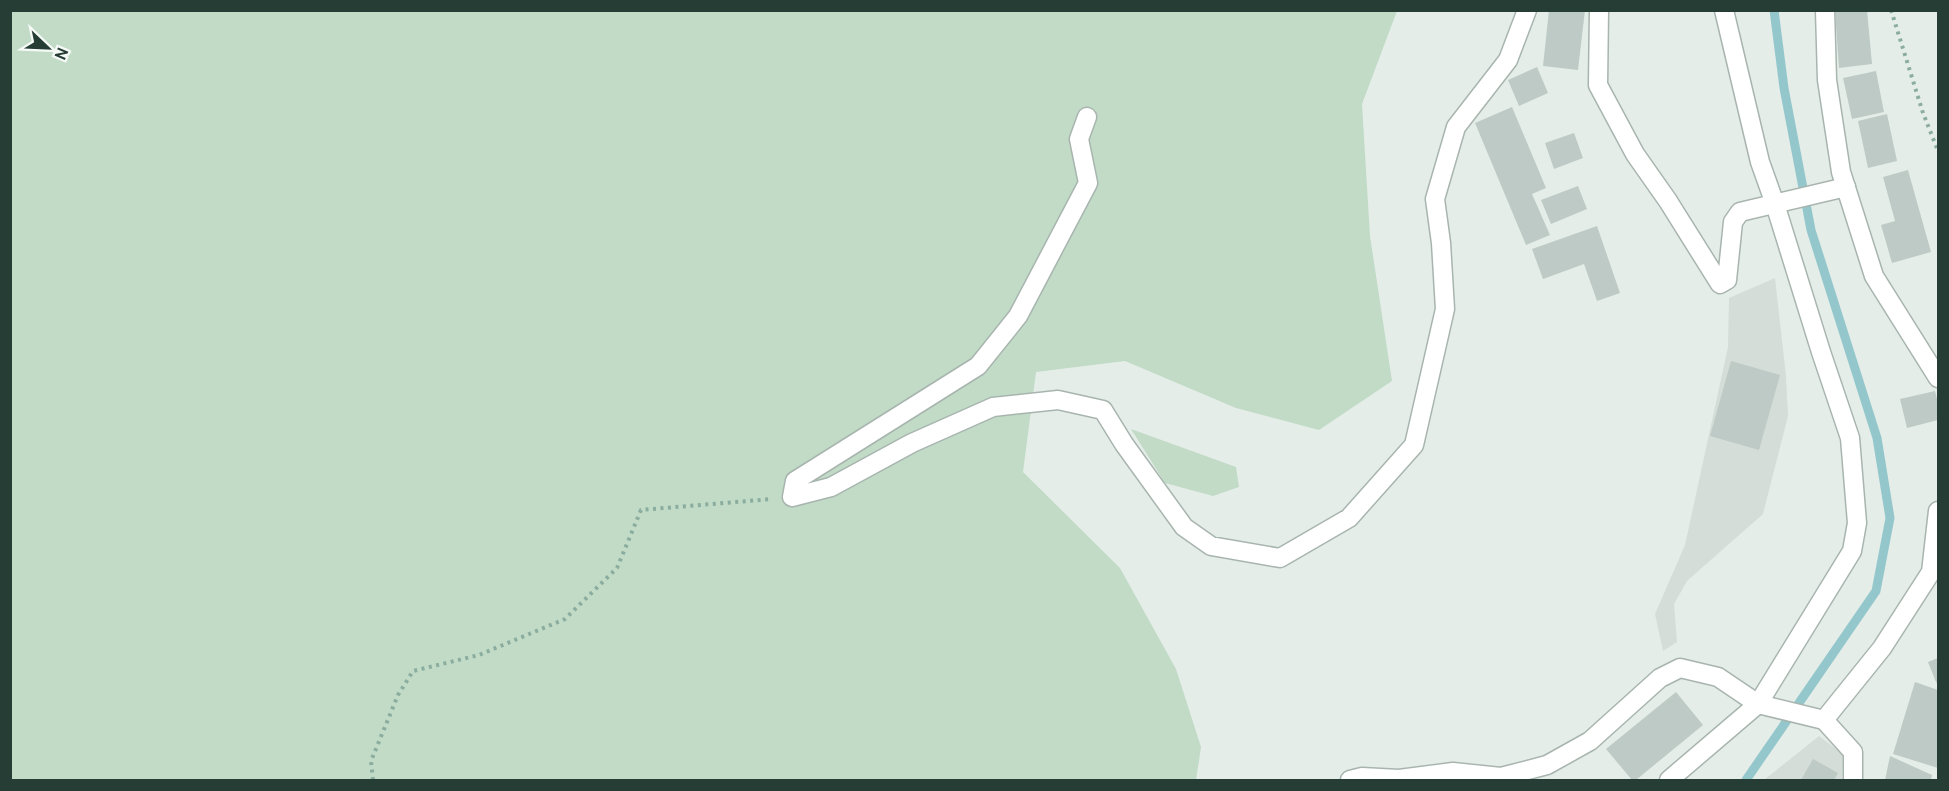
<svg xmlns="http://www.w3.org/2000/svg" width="1949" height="791" viewBox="0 0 1949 791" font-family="Cabin,sans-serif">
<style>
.built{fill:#d4ddd8}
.green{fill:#c1dbc6}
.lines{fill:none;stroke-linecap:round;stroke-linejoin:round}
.stream{stroke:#94c7cb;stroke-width:9}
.building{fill:#becac5}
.minor-casing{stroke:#a8b5af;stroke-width:21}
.path{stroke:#8aad9f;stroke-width:4;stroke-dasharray:3 4.5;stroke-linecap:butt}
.minor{stroke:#fff;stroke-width:18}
</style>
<rect width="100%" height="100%" fill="#e5ede9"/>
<g class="built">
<polygon points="1775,278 1786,376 1788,416 1763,514 1687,581 1674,604 1677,642 1663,651 1655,614 1685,545 1728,347 1729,298"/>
<polygon points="1819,736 1843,754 1842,780 1764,780"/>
</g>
<g class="green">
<polygon points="10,11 1397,11 1362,104 1370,236 1392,381 1319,430 1236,408 1125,361 1036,372 1023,472 1120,568 1176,669 1201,747 1196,780 11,780"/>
<polygon points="1131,429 1236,467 1239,487 1213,496 1165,483"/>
</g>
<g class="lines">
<polyline class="stream" points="1746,780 1876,591 1890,518 1877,438 1811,230 1784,88 1774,10"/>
</g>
<g class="building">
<polygon points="1549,10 1585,10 1578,70 1543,66"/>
<polygon points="1835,10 1867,10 1872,64 1839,68"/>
<polygon points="1537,67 1548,93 1519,106 1508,80"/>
<polygon points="1876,71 1884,112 1852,119 1843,78"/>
<polygon points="1512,107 1546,188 1532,194 1550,235 1526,245 1475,123"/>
<polygon points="1887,114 1897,161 1868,168 1858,121"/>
<polygon points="1574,133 1583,158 1554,169 1545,143"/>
<polygon points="1908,170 1931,252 1892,263 1881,225 1895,221 1883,177"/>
<polygon points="1578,186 1587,209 1551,224 1541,200"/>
<polygon points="1597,226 1620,293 1597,301 1584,264 1543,279 1532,249"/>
<polygon points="1731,361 1780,375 1759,450 1710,436"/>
<polygon points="1935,391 1938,403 1938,420 1907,428 1900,399"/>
<polygon points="1938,658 1938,684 1936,682 1928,662"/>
<polygon points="1915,682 1938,690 1938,768 1893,754"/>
<polygon points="1676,692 1703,725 1636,780 1632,780 1606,749"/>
<polygon points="1890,756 1932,775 1931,780 1885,780"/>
<polygon points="1813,759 1838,773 1834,780 1801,780"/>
</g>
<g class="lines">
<g class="minor-casing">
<g id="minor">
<polyline points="1599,10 1598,85 1635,154 1668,201 1720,284 1727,280 1733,222 1740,212 1846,187"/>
<polyline points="1825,10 1827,80 1841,172 1874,276 1938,378"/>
<polyline points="1087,117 1079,139 1088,183 1018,316 978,366 795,481 792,497 831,487 912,443 993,407 1058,400 1103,410 1124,444 1184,527 1211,546 1280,558 1349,518 1414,445 1445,309 1441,243 1435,199 1456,127 1508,60 1527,10"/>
<polyline points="1824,720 1882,648 1931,572 1938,511"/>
<polyline points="1350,780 1362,777 1399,779 1453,772 1501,777 1547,765 1590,741 1660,678 1680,668 1718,677 1758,704 1824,720 1853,752 1853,780"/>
<polyline points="1669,780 1758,704 1852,551 1857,523 1850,438 1821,352 1775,204 1760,162 1724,10"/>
</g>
</g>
<g class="path">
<polyline points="1891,10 1923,113 1938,151"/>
<polyline points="373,780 371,761 398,695 413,671 479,655 565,619 617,568 641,510 771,499"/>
</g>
<use href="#minor" class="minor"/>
</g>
<rect width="1949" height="791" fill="none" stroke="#263d35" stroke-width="24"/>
<g transform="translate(48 48) rotate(113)" stroke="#f6faf7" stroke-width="4.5" paint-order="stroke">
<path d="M0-4.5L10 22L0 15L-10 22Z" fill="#263d35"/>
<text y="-9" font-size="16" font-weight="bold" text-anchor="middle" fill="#263d35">N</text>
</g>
</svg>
